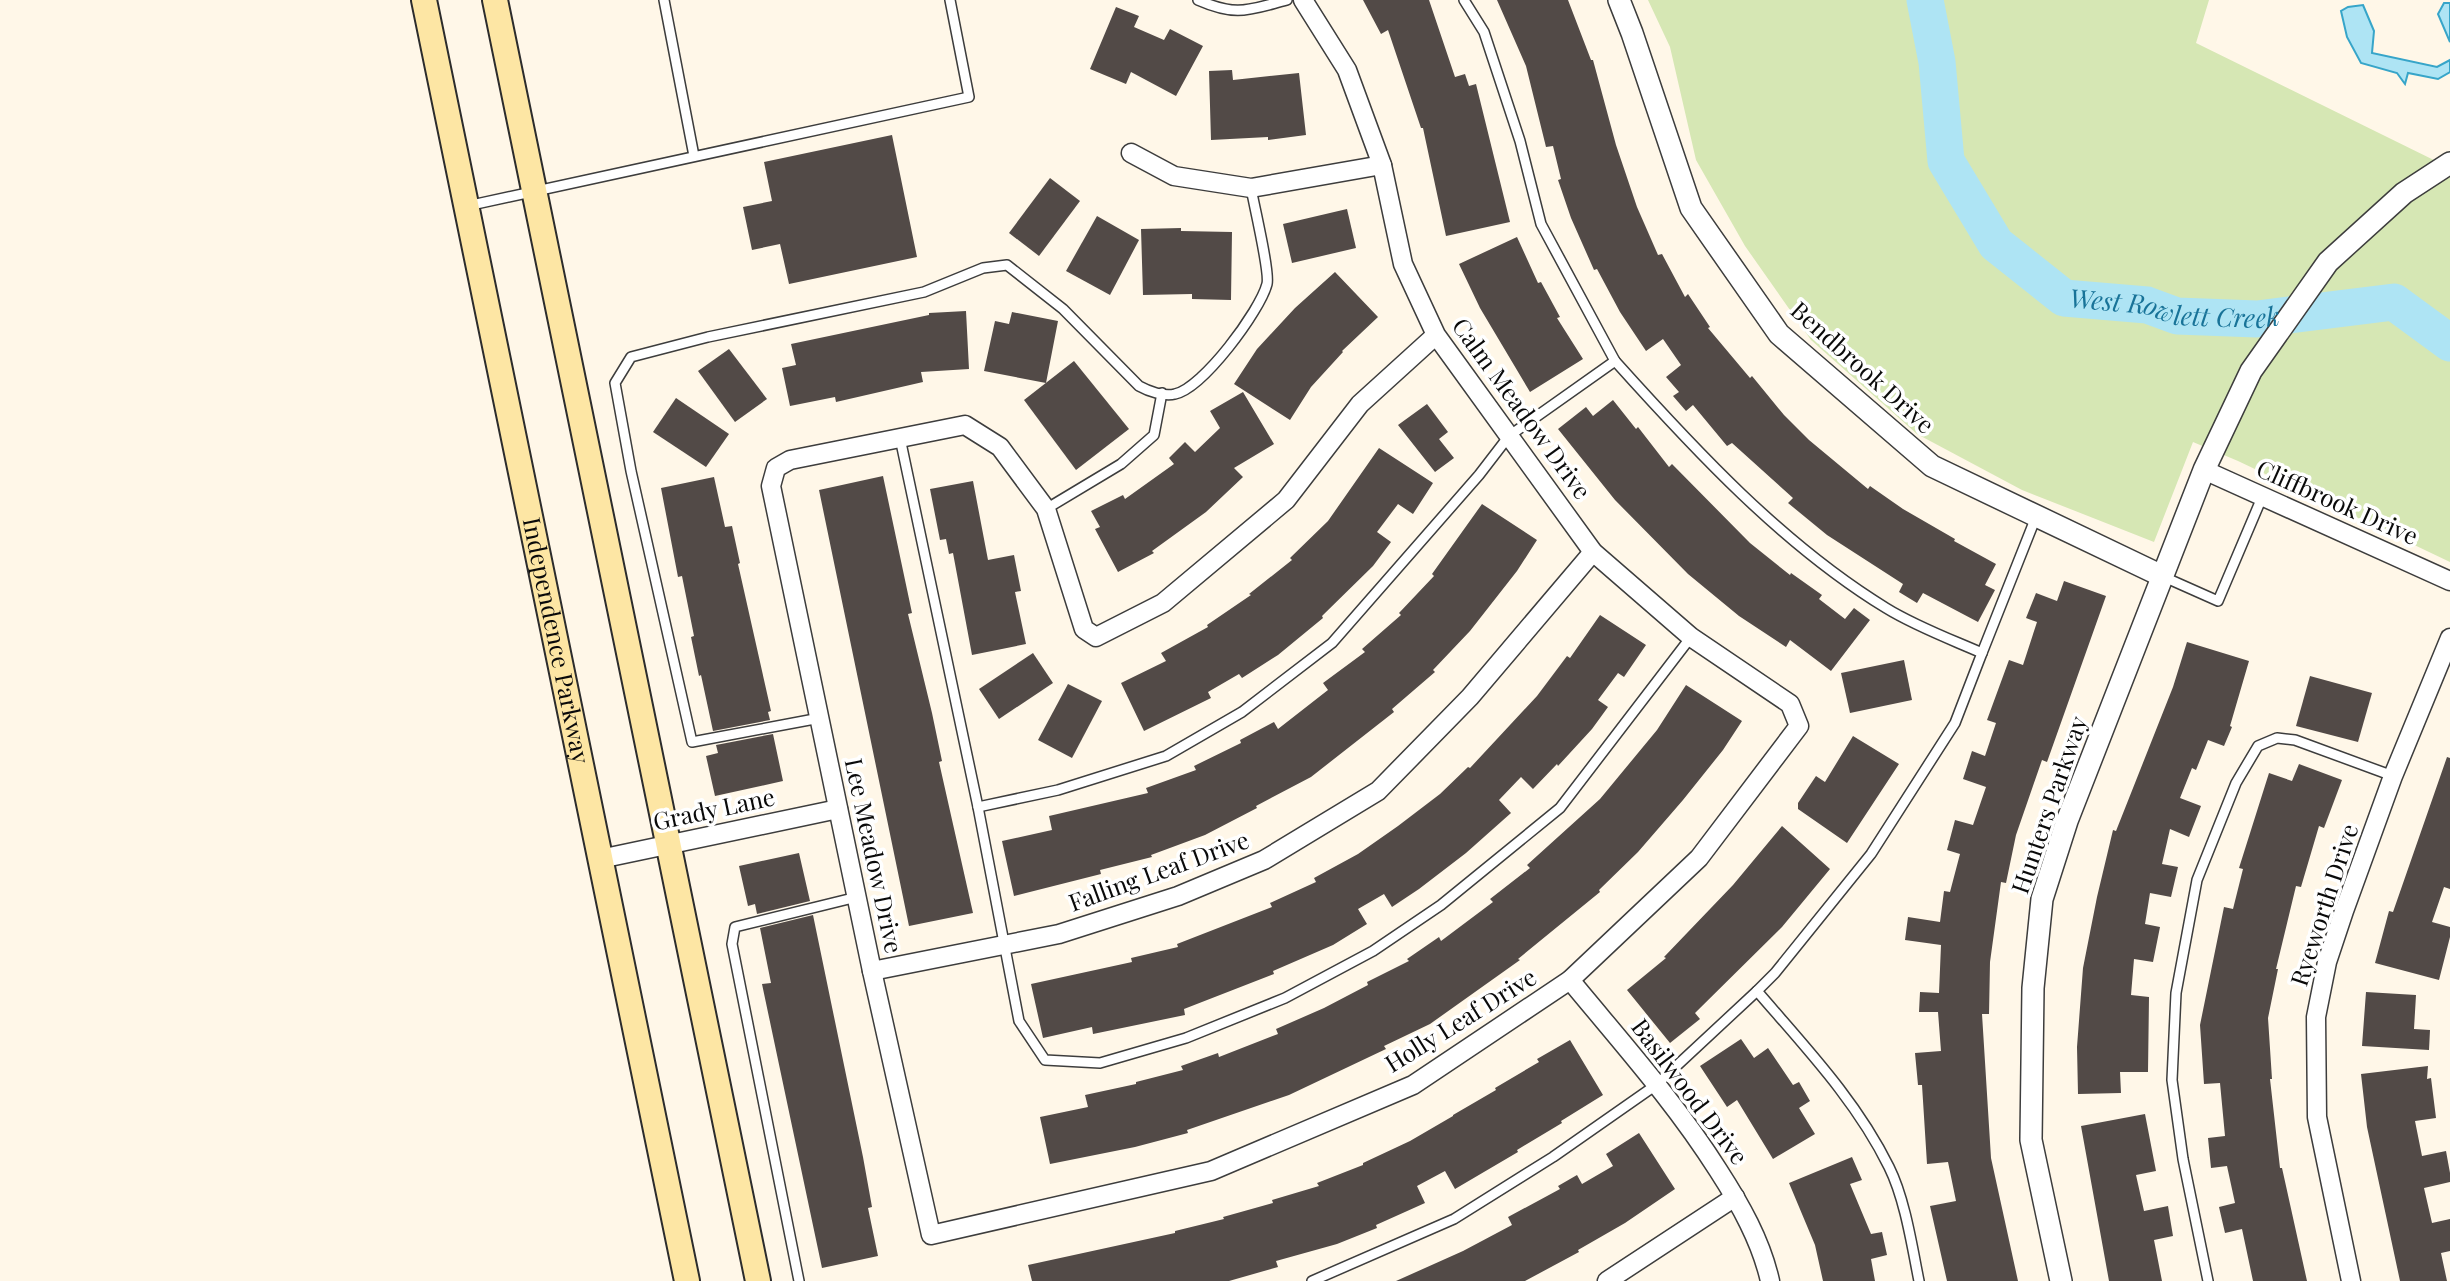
<svg xmlns="http://www.w3.org/2000/svg" width="2450" height="1281" viewBox="0 0 2450 1281" font-family="'Playfair Display',serif">
<style>
.green{fill:#d6e7b4}
.water{fill:#aee4f4;stroke:#37a5c9;stroke-width:2}
.lines{fill:none;stroke-linecap:round;stroke-linejoin:round}
.river{stroke:#aee4f4;stroke-width:37}
.building{fill:#524a47}
.service-casing{stroke:#3d3d3d;stroke-width:12}
.minor-casing{stroke:#3d3d3d;stroke-width:21}
.tertiary-casing{stroke:#3d3d3d;stroke-width:24}
.secondary-casing{stroke:#2c2c2c;stroke-width:28}
.service{stroke:#fff;stroke-width:9}
.minor{stroke:#fff;stroke-width:18}
.tertiary{stroke:#fff;stroke-width:21}
.secondary{stroke:#fde6a4;stroke-width:24}
.labels{text-anchor:middle;stroke-width:7;stroke-linejoin:round;paint-order:stroke}
.street-label{font-size:24px;fill:#0a0a0a;stroke:#fff}
.water-label{font-size:26px;font-style:italic;fill:#187398;stroke:#fff}
</style>
<rect width="100%" height="100%" fill="#fff7e8"/>
<polygon class="green" points="1648,0 2209,0 2196,43 2450,168 2450,562 2238,461 2193,442 2154,542 2022,490 1917,434 1811,340 1745,246 1696,160 1670,47"/>
<g class="water">
<polygon points="2444,3 2450,3 2450,42 2438,14"/>
<polygon points="2363,5 2374,31 2372,53 2437,67 2450,60 2450,72 2438,79 2408,73 2405,84 2397,73 2361,63 2347,37 2341,11 2348,7"/>
</g>
<g class="lines">
<path class="river" id="s1" d="M 1925,0 L 1937,62 L 1946,161 L 1996,244 L 2064,298 L 2147,305 L 2177,316 L 2257,319 L 2394,302 L 2450,343"/>
</g>
<g class="building">
<polygon points="1363,0 1429,0 1455,77 1465,74 1469,86 1476,84 1510,222 1446,236 1423,128 1421,128 1388,30 1381,34"/>
<polygon points="1497,0 1568,0 1591,60 1593,60 1616,145 1637,207 1658,255 1662,254 1685,297 1688,294 1710,327 1708,328 1750,378 1752,376 1784,415 1809,440 1868,489 1870,486 1903,509 1955,539 1954,541 1996,564 1985,585 1995,590 1978,622 1923,593 1917,603 1899,592 1903,584 1827,535 1788,503 1793,498 1732,443 1727,446 1693,405 1686,411 1673,396 1679,392 1666,377 1681,365 1663,339 1646,351 1620,312 1597,269 1594,270 1571,218 1558,180 1561,179 1553,146 1546,147 1526,66"/>
<polygon points="1116,7 1139,16 1134,27 1164,40 1170,29 1203,46 1176,96 1131,72 1126,84 1090,69"/>
<polygon points="1232,70 1233,80 1299,73 1306,135 1268,140 1268,137 1211,140 1209,71"/>
<polygon points="892,135 917,257 789,284 780,244 752,250 743,207 772,201 764,162"/>
<polygon points="1050,178 1080,201 1039,256 1009,233"/>
<polygon points="1347,209 1356,248 1292,263 1283,224"/>
<polygon points="1097,216 1139,240 1110,295 1066,271"/>
<polygon points="1181,228 1181,231 1232,232 1231,300 1192,299 1192,294 1143,295 1141,229"/>
<polygon points="1517,237 1538,283 1541,282 1560,317 1557,318 1583,359 1530,392 1480,308 1459,264"/>
<polygon points="1335,272 1378,317 1342,351 1343,352 1311,387 1290,420 1234,384 1257,349 1295,308"/>
<polygon points="966,311 969,369 921,372 923,382 836,402 835,397 790,406 782,368 796,365 791,344 929,315 929,313"/>
<polygon points="1012,312 1058,321 1046,383 984,371 995,321 1009,324"/>
<polygon points="729,349 767,399 735,422 698,371"/>
<polygon points="1074,361 1129,429 1076,470 1024,400"/>
<polygon points="1243,392 1274,444 1234,468 1243,477 1206,512 1152,551 1154,553 1118,572 1095,529 1100,527 1091,511 1123,495 1125,499 1174,464 1169,458 1185,442 1195,452 1220,428 1210,411"/>
<polygon points="676,398 729,434 706,467 653,432"/>
<polygon points="1613,400 1636,429 1638,427 1669,467 1672,464 1750,543 1790,575 1791,573 1822,595 1819,599 1845,619 1854,608 1870,620 1831,671 1790,640 1786,647 1739,616 1688,574 1615,500 1558,429 1586,407 1593,416"/>
<polygon points="1427,404 1448,432 1439,439 1454,458 1435,472 1398,425"/>
<polygon points="1379,448 1433,483 1413,514 1398,504 1377,532 1391,542 1373,566 1322,616 1323,618 1278,655 1242,678 1239,674 1208,692 1211,698 1144,731 1121,683 1166,661 1161,653 1208,627 1207,625 1251,595 1249,594 1292,560 1290,558 1328,521"/>
<polygon points="883,476 912,613 908,614 932,713 942,761 939,762 973,913 909,926 819,490"/>
<polygon points="714,477 725,527 732,526 740,563 738,564 771,711 768,712 770,720 713,731 701,675 699,676 691,637 694,636 682,576 678,577 661,488"/>
<polygon points="973,481 988,560 1014,555 1021,591 1015,592 1026,644 972,655 953,553 949,554 946,539 940,540 930,489"/>
<polygon points="1482,504 1537,540 1517,571 1470,631 1433,670 1435,672 1392,709 1394,712 1311,777 1256,806 1257,808 1205,835 1151,855 1152,857 1100,870 1101,874 1014,896 1002,841 1052,830 1049,816 1148,793 1146,788 1196,770 1194,766 1241,743 1240,740 1274,722 1278,729 1328,690 1323,683 1365,652 1362,649 1401,615 1399,613 1434,576 1432,574"/>
<polygon points="2064,581 2106,596 2047,762 2042,760 2016,835 2006,883 2001,882 1990,962 1989,1014 1982,1014 1991,1158 2018,1281 1947,1281 1930,1206 1956,1201 1948,1162 1927,1164 1922,1085 1918,1085 1915,1053 1941,1051 1938,1012 1919,1012 1920,992 1939,993 1941,945 1905,940 1908,917 1940,922 1944,891 1950,892 1960,854 1947,850 1955,820 1973,825 1986,787 1963,779 1972,751 1985,756 1996,723 1987,720 2009,660 2023,665 2037,622 2026,618 2036,593 2057,601"/>
<polygon points="1600,615 1646,645 1624,677 1618,673 1598,700 1608,707 1592,729 1558,766 1557,764 1533,789 1521,777 1499,800 1511,813 1466,853 1419,889 1392,907 1384,894 1358,909 1367,924 1333,945 1273,971 1274,974 1184,1009 1185,1015 1093,1034 1092,1027 1043,1038 1031,984 1132,962 1131,958 1178,947 1177,944 1272,907 1270,903 1316,882 1314,878 1358,854 1398,826 1440,794 1468,767 1470,768 1537,696 1567,656 1570,658"/>
<polygon points="2187,642 2249,661 2230,726 2232,727 2224,746 2208,740 2196,770 2192,768 2180,798 2201,806 2189,837 2170,829 2162,864 2178,867 2171,897 2150,893 2145,924 2160,927 2153,962 2134,959 2131,995 2149,997 2148,1072 2120,1072 2121,1093 2078,1094 2077,1047 2083,968 2097,897 2113,830 2116,831 2173,687"/>
<polygon points="1033,653 1053,683 999,719 979,689"/>
<polygon points="1904,660 1912,700 1850,713 1841,673"/>
<polygon points="2310,676 2372,693 2358,742 2296,726"/>
<polygon points="1068,684 1102,701 1072,758 1038,740"/>
<polygon points="1686,685 1742,721 1723,750 1683,800 1638,852 1599,890 1600,892 1518,959 1520,960 1430,1024 1384,1046 1386,1049 1289,1095 1187,1130 1188,1133 1135,1147 1050,1164 1040,1117 1088,1107 1085,1095 1136,1084 1136,1082 1183,1070 1181,1066 1218,1053 1219,1057 1278,1034 1276,1029 1324,1008 1368,985 1367,982 1409,961 1407,959 1439,937 1441,941 1493,902 1490,899 1530,868 1527,865 1600,799 1657,730"/>
<polygon points="773,734 783,781 715,796 706,756 718,753 716,745"/>
<polygon points="1853,736 1899,764 1847,843 1798,809 1798,803 1816,776 1825,782"/>
<polygon points="2447,757 2450,758 2450,889 2444,887 2432,922 2450,927 2450,937 2439,980 2375,963 2389,911 2393,912"/>
<polygon points="2299,764 2342,780 2324,828 2319,826 2301,887 2296,886 2276,969 2278,969 2268,1018 2272,1079 2270,1079 2280,1168 2282,1168 2307,1281 2253,1281 2242,1229 2225,1233 2219,1207 2235,1203 2227,1166 2211,1168 2208,1138 2225,1136 2220,1083 2204,1084 2200,1025 2224,907 2233,909 2243,869 2239,868 2269,773 2292,781"/>
<polygon points="1782,826 1830,869 1782,927 1695,1013 1700,1019 1670,1043 1627,990 1666,958 1664,957 1733,885"/>
<polygon points="799,853 810,901 757,914 755,904 748,906 739,866"/>
<polygon points="813,915 863,1157 872,1207 868,1208 878,1256 822,1268 762,984 771,983 760,928"/>
<polygon points="2366,992 2416,995 2414,1029 2430,1030 2429,1050 2362,1046"/>
<polygon points="1741,1039 1754,1058 1768,1048 1793,1085 1799,1082 1810,1101 1799,1108 1815,1134 1773,1159 1737,1100 1727,1107 1700,1066"/>
<polygon points="1570,1040 1603,1095 1561,1121 1562,1123 1517,1150 1518,1152 1455,1189 1445,1171 1417,1186 1425,1203 1376,1225 1377,1228 1337,1244 1276,1261 1278,1267 1229,1281 1032,1281 1028,1265 1175,1233 1175,1231 1224,1219 1223,1217 1273,1203 1272,1200 1319,1186 1317,1183 1363,1165 1363,1163 1410,1141 1453,1116 1453,1115 1496,1090 1495,1088 1539,1062 1537,1059"/>
<polygon points="2428,1066 2427,1079 2431,1078 2436,1118 2415,1121 2422,1156 2446,1151 2450,1173 2450,1182 2424,1188 2432,1223 2450,1219 2450,1251 2441,1253 2447,1281 2400,1281 2367,1127 2361,1074"/>
<polygon points="2145,1114 2156,1171 2136,1175 2144,1211 2168,1206 2173,1236 2154,1240 2162,1281 2109,1281 2081,1126"/>
<polygon points="1639,1133 1675,1189 1625,1223 1578,1250 1579,1252 1525,1281 1396,1281 1463,1251 1512,1225 1508,1217 1560,1189 1558,1186 1577,1175 1582,1184 1613,1166 1606,1154"/>
<polygon points="1852,1157 1862,1180 1850,1184 1871,1234 1882,1232 1887,1255 1871,1259 1875,1281 1823,1281 1815,1245 1789,1183"/>
</g>
<g class="lines">
<g class="service-casing">
<g id="service">
<polyline points="664,0 694,156"/>
<path d="M 1198,0 C 1237,17 1248,10 1287,0"/>
<polyline points="467,206 969,97 950,0"/>
<polyline points="900,438 978,807 1019,1021 1045,1060 1100,1063 1186,1038 1285,998 1373,951 1441,905 1560,808 1691,637"/>
<polyline points="1046,509 1121,464 1154,435 1162,393"/>
<polyline points="2164,577 2218,601 2263,495"/>
<polyline points="1982,653 2036,517"/>
<path d="M 820,718 L 692,742 L 631,471 L 615,383 L 631,357 L 708,337 L 924,292 L 983,268 L 1007,265 L 1063,309 L 1139,386 C 1148,391 1164,397 1175,394 C 1203,388 1260,311 1267,284 C 1270,272 1254,205 1251,188"/>
<polyline points="978,807 1058,790 1166,756 1242,712 1332,643 1479,475 1509,436 1615,361 1541,224 1520,141 1484,32 1464,0"/>
<path d="M 1757,991 C 1805,1047 1856,1100 1889,1167 C 1905,1199 1912,1246 1919,1281"/>
<polyline points="799,1281 732,944 735,927 857,897"/>
<path d="M 1312,1281 L 1454,1219 L 1553,1157 L 1656,1085 L 1757,991 L 1775,973 L 1871,854 L 1955,723 L 1982,653 C 1950,639 1915,626 1886,608 C 1783,545 1695,450 1615,361"/>
<polyline points="2208,1281 2183,1159 2172,1080 2176,993 2197,880 2236,783 2258,746 2277,738 2295,740 2393,776"/>
</g>
</g>
<g class="minor-casing">
<g id="minor">
<polyline points="1303,0 1347,70 1382,165 1403,264 1436,335 1593,552 1691,637 1790,704 1799,726 1699,858 1570,980 1413,1085 1211,1171 931,1235 872,971 771,486 776,468 790,460 965,425 1000,447 1046,509 1084,629 1096,637 1163,603 1286,500 1360,404 1436,335"/>
<polyline points="1131,153 1174,176 1251,188 1382,165"/>
<polyline points="2204,470 2450,581"/>
<polyline points="600,859 838,809"/>
<polyline points="872,971 1059,934 1178,896 1264,860 1378,791 1470,697 1593,552"/>
<path d="M 1570,980 C 1621,1042 1675,1102 1718,1170 C 1740,1204 1761,1241 1770,1281"/>
<polyline points="1607,1281 1735,1197"/>
<polyline points="2351,1281 2317,1117 2316,1017 2327,962 2344,911 2393,776 2450,638"/>
</g>
</g>
<g class="tertiary-casing">
<g id="tertiary">
<polyline points="1619,0 1632,33 1691,208 1779,334 1932,466 2162,576"/>
<polyline points="2061,1281 2031,1140 2033,988 2042,899 2067,821 2204,470 2251,371 2328,262 2404,193 2450,163"/>
</g>
</g>
<g class="secondary-casing">
<g id="secondary">
<path id="s2" d="M 424,0 L 687,1281"/>
<polyline points="495,0 758,1281"/>
</g>
</g>
<use href="#service" class="service"/>
<use href="#minor" class="minor"/>
<use href="#tertiary" class="tertiary"/>
<use href="#secondary" class="secondary"/>
</g>
<g class="labels">
<g class="street-label">
<text transform="translate(1862 368) rotate(42)" y="8">Bendbrook Drive</text>
<text transform="translate(1521 409) rotate(54)" y="8">Calm Meadow Drive</text>
<text transform="translate(2337 503) rotate(24)" y="8">Cliffbrook Drive</text>
<text dy="8" stroke="none"><textPath href="#s2" startOffset="654">Independence Parkway</textPath></text>
<text transform="translate(2050 805) rotate(-71)" y="8">Hunters Parkway</text>
<text transform="translate(714 810) rotate(-12)" y="8">Grady Lane</text>
<text transform="translate(873 856) rotate(78)" y="8">Lee Meadow Drive</text>
<text transform="translate(1159 872) rotate(-20)" y="8">Falling Leaf Drive</text>
<text transform="translate(2325 905) rotate(-72)" y="8">Ryeworth Drive</text>
<text transform="translate(1461 1021) rotate(-32)" y="8">Holly Leaf Drive</text>
<text transform="translate(1689 1092) rotate(53)" y="8">Basilwood Drive</text>
</g>
<g class="water-label">
<text dy="9" stroke="none"><textPath href="#s1" startOffset="458">West Rowlett Creek</textPath></text>
</g>
</g>
</svg>
